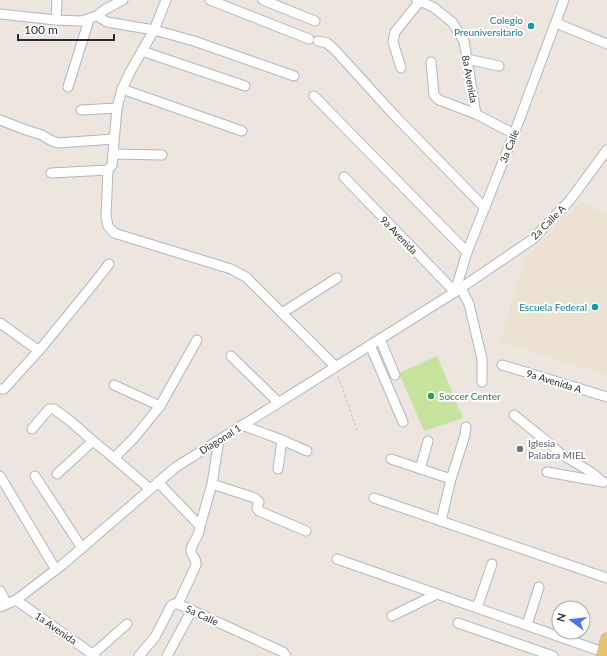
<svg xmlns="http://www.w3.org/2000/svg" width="607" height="656" viewBox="0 0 607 656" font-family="Lato,sans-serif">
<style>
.education{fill:#ebe2d1}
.pitch{fill:#c8e39e}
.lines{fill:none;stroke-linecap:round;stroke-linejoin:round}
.minor-casing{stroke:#b3b6be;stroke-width:11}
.major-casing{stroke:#c4c4c4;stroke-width:14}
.path{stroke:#c4c4c4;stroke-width:1;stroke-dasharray:3 2;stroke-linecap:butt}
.minor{stroke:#fff;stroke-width:9}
.major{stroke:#e3c36d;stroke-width:12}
.culture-dot{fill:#0f9aa8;stroke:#fff;stroke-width:1.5}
.leisure-dot{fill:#2e9e5b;stroke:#fff;stroke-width:1.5}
.worship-dot{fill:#6b7280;stroke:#fff;stroke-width:1.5}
.labels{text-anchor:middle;stroke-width:4;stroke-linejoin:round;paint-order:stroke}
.culture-label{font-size:10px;fill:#0d838f;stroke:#fff;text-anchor:end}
.street-label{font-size:10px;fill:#2c2c2c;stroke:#fff}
.leisure-label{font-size:10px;fill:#27864d;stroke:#fff;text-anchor:start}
.worship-label{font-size:10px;fill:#5b616d;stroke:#fff;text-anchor:start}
</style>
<rect width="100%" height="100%" fill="#ece6df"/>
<polygon class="education" points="580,202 607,215 607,375 500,342 525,259"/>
<polygon class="pitch" points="437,356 463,418 424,431 399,373"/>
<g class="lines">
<g class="minor-casing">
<g id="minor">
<polyline points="166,0 154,30 130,72 122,89 117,108 112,165 108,170 106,216 108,226 114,233 231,269 246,277 335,366"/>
<polyline points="210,0 309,39"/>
<polyline points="263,0 315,21"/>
<polyline points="417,0 433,7 452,22 464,41 476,114 514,134"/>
<polyline points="0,14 56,20 81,21 97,16 104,10 123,0"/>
<polyline points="97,16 107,22 154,30 194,41 294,76"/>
<polyline points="56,20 57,0"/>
<polyline points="556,23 607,44"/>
<polyline points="318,41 327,43 335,50 395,116 485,208"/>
<polyline points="142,51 245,86"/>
<polyline points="467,59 499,66"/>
<polyline points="431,62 434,95 439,100 455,106 476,114"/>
<polyline points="401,68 393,42 395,32 420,1"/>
<polyline points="68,87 88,23 89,19"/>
<polyline points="122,89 242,131"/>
<polyline points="314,96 467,252"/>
<polyline points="81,110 117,108"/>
<polyline points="0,120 26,130 42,135 50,140 58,143 114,139"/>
<polyline points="113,154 162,155"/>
<polyline points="51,173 108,170"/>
<polyline points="344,177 455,292"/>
<polyline points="461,288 469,304 482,359 482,382"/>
<polyline points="455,292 467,252 514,134 564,0"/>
<polyline points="282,313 337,278"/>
<polyline points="0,323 39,351"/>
<polyline points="380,339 395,375"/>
<polyline points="370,345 403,422"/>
<polyline points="231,356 278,402"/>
<polyline points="502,365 607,397"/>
<polyline points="114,385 160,406"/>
<polyline points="0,389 4,389 42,347 91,287 109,264"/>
<polyline points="514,415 544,439 561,454 591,472 603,482"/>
<polyline points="242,425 282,440 278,469"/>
<polyline points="32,429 49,409 54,409 69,420 93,441"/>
<polyline points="282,440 307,451"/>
<polyline points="114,458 134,438 160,406 197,340"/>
<polyline points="391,459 451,479"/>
<polyline points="420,469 428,441"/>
<polyline points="547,472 603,482"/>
<polyline points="57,474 93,441 114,458 150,489"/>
<polyline points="0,476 56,570"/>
<polyline points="35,476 82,548"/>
<path d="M 158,482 L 200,526 C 200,537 192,541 191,550 C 190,556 197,557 196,565 L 178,604"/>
<polyline points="212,484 255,498 259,502 257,508 259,511 306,531"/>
<polyline points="374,498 607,578"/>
<polyline points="441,521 451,479 465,435 466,427"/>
<polyline points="200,526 212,484 219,440"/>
<polyline points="337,559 603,652"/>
<polyline points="0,591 7,604"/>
<polyline points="16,600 95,656"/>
<polyline points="0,607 16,600 62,565 176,467 455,292 533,239 570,200 607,150"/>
<polyline points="477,608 492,564"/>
<polyline points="392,616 437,594"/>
<polyline points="458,623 553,656"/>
<polyline points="527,625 539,587"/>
<polyline points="93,654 127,624"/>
<polyline points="139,656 155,637 171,606 174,604 178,604 283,652 286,656"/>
<polyline points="167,656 192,610"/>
</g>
</g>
<g class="major-casing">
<polyline id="major" points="602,656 607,639"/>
</g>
<polyline class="path" points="338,376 357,430"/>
<use href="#minor" class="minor"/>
<use href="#major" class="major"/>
</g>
<g class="culture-dot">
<circle cx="531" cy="26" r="4"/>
<circle cx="595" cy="307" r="4"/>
</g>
<circle class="leisure-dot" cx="431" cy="396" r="4"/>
<circle class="worship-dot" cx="520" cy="449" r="4"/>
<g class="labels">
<g class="culture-label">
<text x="523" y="24">Colegio<tspan x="523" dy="12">Preuniversitario</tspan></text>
<text x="587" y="311">Escuela Federal</text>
</g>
<g class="street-label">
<text transform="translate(470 79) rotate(80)" y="4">8a Avenida</text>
<text transform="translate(509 146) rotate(-68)" y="4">3a Calle</text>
<text transform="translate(548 222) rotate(-45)" y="4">2a Calle A</text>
<text transform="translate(399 235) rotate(46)" y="4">9a Avenida</text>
<text transform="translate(554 381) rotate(17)" y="4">9a Avenida A</text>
<text transform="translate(220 439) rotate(-32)" y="4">Diagonal 1</text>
<text transform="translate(202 615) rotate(25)" y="4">5a Calle</text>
<text transform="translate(56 628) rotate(35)" y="4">1a Avenida</text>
</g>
<g class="leisure-label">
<text x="439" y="400">Soccer Center</text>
</g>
<g class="worship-label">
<text x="528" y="447">Iglesia<tspan x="528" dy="12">Palabra MIEL</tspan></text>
</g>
</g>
<g transform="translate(571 620) rotate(285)"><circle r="19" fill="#ffffff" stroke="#ababab"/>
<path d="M0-3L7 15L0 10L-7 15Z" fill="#5072e8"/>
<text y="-6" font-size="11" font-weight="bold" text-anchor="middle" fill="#2c2c2c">N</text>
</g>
<path d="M18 34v6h96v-6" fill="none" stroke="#2c2c2c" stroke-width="2"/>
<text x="24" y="34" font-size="12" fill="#2c2c2c" stroke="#ffffff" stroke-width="3" paint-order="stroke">100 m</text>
</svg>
